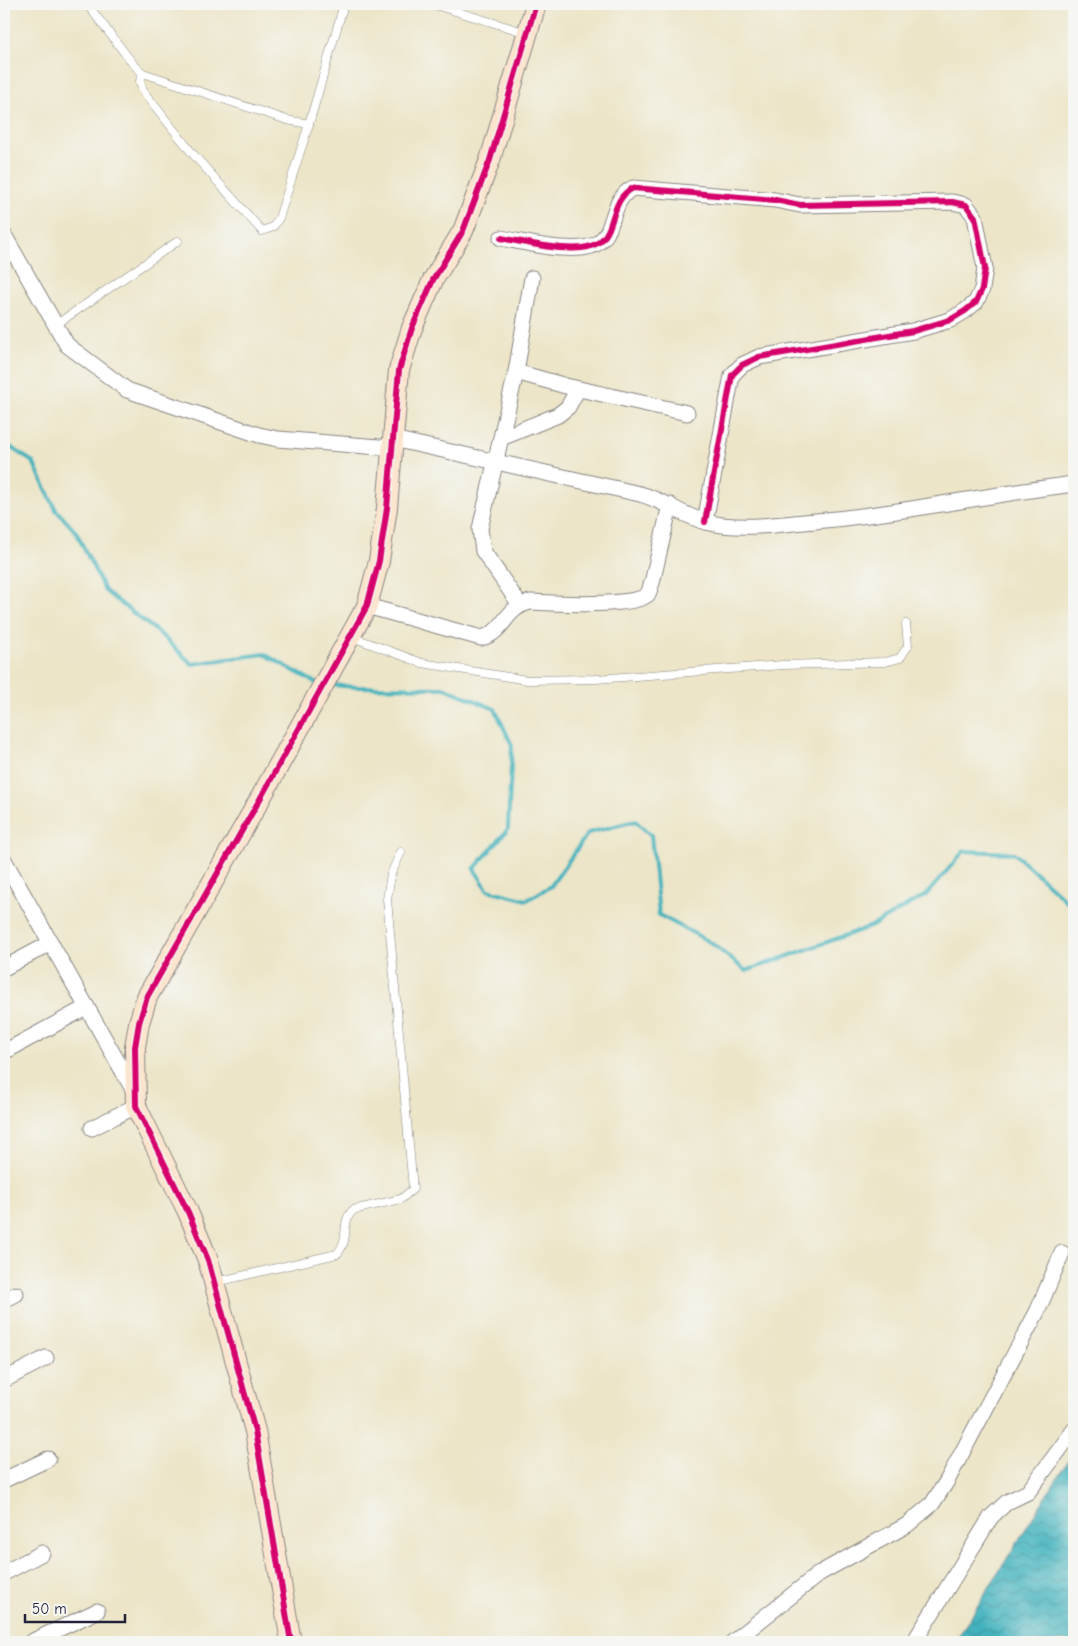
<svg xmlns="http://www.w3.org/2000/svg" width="1078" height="1646" viewBox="0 0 1078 1646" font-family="'Comic Neue',sans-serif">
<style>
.water{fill:url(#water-waves);stroke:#326a7c}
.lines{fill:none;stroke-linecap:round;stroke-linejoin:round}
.stream{stroke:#43b3be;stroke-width:4}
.lane-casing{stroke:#878482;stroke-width:9}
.street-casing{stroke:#878482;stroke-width:17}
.secondary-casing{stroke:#878482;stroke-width:22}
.lane{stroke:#fff;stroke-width:8}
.street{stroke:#fff;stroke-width:15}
.secondary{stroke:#fbe5cf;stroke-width:20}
.cycleway-casing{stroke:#f6f6f2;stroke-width:9}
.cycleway{stroke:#d6006c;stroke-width:6}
</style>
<defs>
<pattern id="water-waves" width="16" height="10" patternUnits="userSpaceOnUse" patternTransform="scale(1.25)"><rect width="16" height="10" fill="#43b3be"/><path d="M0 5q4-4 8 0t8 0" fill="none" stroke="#38919c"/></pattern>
</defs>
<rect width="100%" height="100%" fill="#f6f6f2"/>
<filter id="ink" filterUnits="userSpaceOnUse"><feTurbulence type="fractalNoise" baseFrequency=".02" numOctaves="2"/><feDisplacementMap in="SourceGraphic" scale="10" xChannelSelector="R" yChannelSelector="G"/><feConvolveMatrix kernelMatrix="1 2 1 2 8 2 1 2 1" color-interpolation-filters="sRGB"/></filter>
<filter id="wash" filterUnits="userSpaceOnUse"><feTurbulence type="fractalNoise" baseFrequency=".0096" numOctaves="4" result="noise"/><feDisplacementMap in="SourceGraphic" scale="20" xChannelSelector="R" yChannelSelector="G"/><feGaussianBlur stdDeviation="1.12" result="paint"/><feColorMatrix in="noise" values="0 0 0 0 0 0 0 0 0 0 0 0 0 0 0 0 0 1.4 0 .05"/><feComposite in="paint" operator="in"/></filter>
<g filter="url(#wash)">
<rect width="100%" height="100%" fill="#ece5c8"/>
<polygon class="water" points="1074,1451 1074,1642 955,1642"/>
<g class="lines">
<g class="stream">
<polyline points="4,443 33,462 56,510 76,532 105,591 159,633 192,664 264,654 316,683"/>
<polyline points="330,685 357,687 445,688 495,709 512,745 508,829 474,869 488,890 527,900 551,886 588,833 635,821 651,835 659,915 710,942 746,971 872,926 926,895 964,851 1014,853 1074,908"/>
</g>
</g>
</g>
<g filter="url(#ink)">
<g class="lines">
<g class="lane-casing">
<g id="lane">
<polyline points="87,4 134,65 143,73 287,120 309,124 344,4"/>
<polyline points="432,4 527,33"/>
<polyline points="143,73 140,81 143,91 192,153 262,231 273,227 279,218 309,124"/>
<polyline points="54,326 178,241"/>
<polyline points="352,637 422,663 527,680 596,679 783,665 885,662 900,658 908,646 906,624"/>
<path d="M 216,1282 L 337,1254 C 352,1236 339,1225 353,1210 L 401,1199 L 413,1189 L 387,899 L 391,874 L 401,852"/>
</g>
</g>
<g class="street-casing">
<g id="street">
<polyline points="4,235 67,345 127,390 259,435 278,439 392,448"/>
<path d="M 501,238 C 524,242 581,257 599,242 C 606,237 609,230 611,223 C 616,208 619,195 633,188 L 775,200 L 800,205 L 952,202 L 966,205 L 975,217 L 985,268 L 982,289 L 976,302 L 965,311 L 950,320 L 913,331 L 759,357 L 742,365 L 732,375 L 705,522"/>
<polyline points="516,372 566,386 687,413"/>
<polyline points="501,438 558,415 568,407 578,389"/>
<path d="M 393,439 L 640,494 C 663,500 683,516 706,522 C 738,530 772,525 804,522 C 895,515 984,495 1074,484"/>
<polyline points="520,605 483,551 480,529 516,372 532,278"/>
<path d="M 367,606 L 481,638 C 505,633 504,608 530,602 C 549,603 637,608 648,594 C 650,591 650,586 652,583 L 670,505"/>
<polyline points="4,860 134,1091"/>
<polyline points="4,968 51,943"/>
<polyline points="4,1052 87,1007"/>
<polyline points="92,1128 136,1106"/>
<polyline points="4,1300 16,1294"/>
<polyline points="4,1380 46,1358"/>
<polyline points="4,1480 48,1459"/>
<polyline points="4,1573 42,1553"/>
<polyline points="31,1642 97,1611"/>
<polyline points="733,1642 820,1573 907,1525 932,1504 947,1481 1038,1310 1062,1253"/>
<polyline points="914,1642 991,1517 1007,1502 1028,1492 1074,1430"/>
</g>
</g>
<g class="secondary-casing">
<polyline id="secondary" points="291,1642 255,1431 208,1260 188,1212 136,1106 135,1047 139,1023 147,997 260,799 367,606 379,561 387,508 399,370 412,328 433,280 463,231 490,160 536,4"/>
</g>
<use href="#lane" class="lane"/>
<use href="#street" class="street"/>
<use href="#secondary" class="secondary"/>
<g class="cycleway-casing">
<g id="cycleway">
<path d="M 501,238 C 524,242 581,257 599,242 C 606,237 609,230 611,223 C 616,208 619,195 633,188 L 775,200 L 800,205 L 952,202 L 966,205 L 975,217 L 985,268 L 982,289 L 976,302 L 965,311 L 950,320 L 913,331 L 759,357 L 742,365 L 732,375 L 705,522"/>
<polyline points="291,1642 255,1431 208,1260 188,1212 136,1106 135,1047 139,1023 147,997 260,799 367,606 379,561 387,508 399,370 412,328 433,280 463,231 490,160 536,4"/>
</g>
</g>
<use href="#cycleway" class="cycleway"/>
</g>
</g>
<rect width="1078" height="1646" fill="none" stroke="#f6f6f2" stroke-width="20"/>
<path d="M25 1614v8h100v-8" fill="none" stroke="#22223b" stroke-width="2.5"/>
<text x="32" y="1614" font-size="15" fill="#22223b" stroke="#f6f6f2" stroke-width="4" paint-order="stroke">50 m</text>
</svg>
